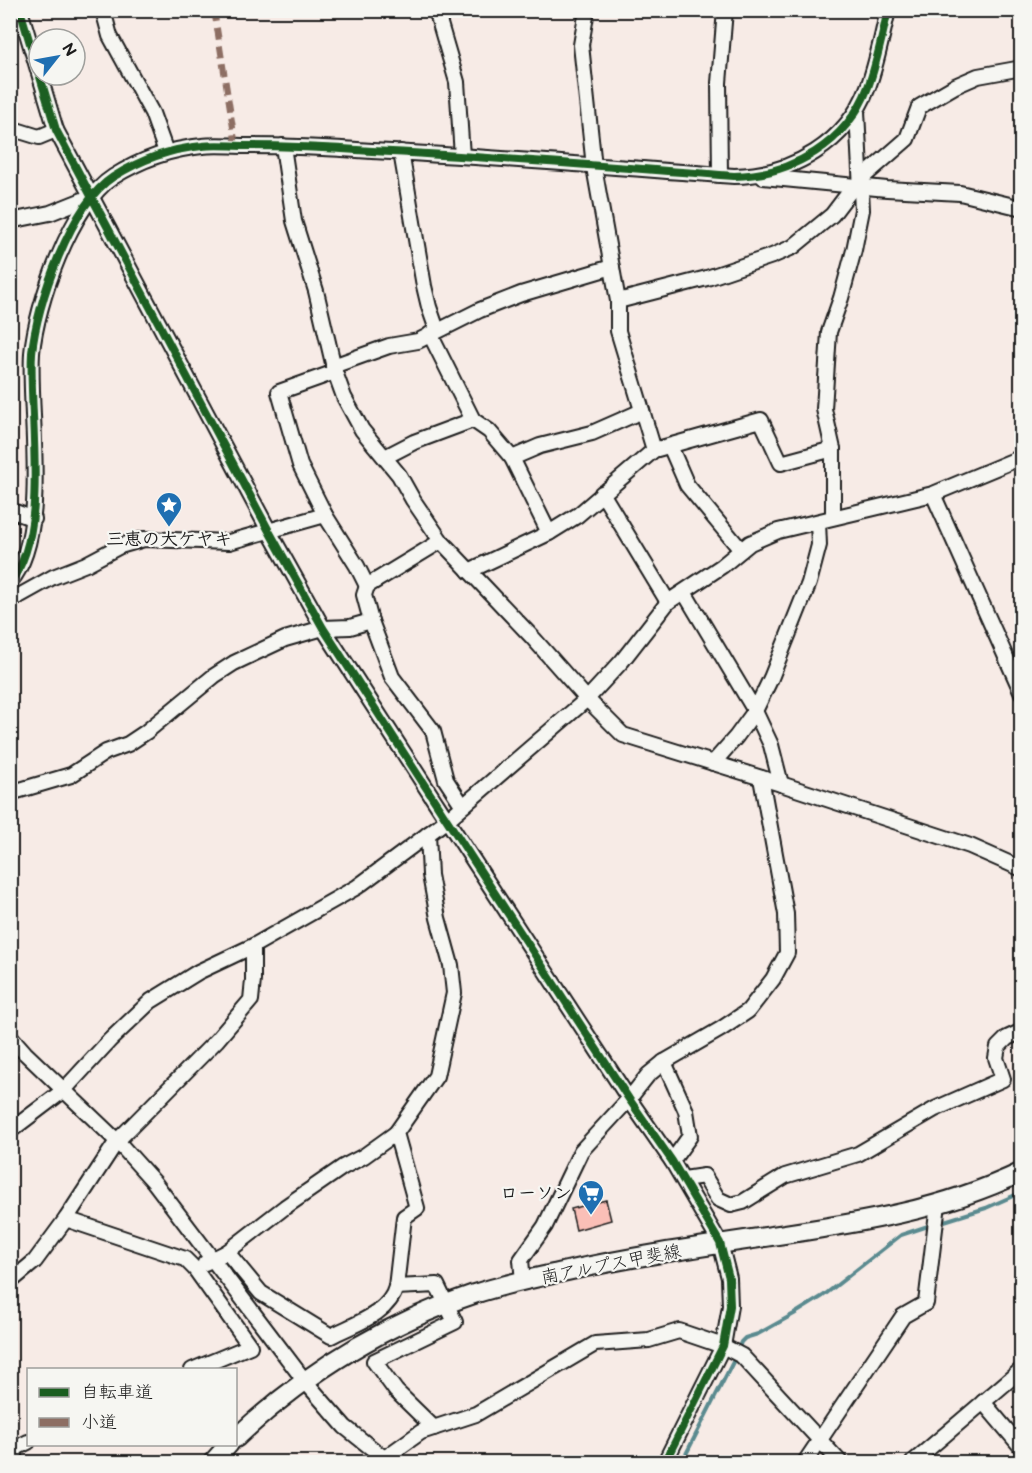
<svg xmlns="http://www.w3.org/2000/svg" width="1032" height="1473" viewBox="0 0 1032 1473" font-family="'Balsamiq Sans','Klee One',sans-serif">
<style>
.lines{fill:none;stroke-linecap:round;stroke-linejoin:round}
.stream{stroke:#5a8a8f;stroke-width:4}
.building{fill:#fabfb7;stroke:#1c1c1c;stroke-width:1.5}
.minor-casing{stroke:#1c1c1c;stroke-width:18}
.major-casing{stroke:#1c1c1c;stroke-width:22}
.minor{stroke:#f6f6f2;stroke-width:14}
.major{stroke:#f6f6f2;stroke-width:18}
.quiet{stroke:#8d6e63;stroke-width:6;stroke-dasharray:12 6;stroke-linecap:butt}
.cycleway-casing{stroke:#f6f6f2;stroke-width:11}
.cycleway{stroke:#1b5e20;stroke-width:8}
.labels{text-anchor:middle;stroke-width:4.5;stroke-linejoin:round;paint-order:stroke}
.poi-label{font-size:18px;font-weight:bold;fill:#1c1c1c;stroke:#f6f6f2}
.street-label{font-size:18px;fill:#1c1c1c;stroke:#f6f6f2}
</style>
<rect width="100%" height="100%" fill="#f7ebe6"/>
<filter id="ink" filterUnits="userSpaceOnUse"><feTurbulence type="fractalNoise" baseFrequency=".0167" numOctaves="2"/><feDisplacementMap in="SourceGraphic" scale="12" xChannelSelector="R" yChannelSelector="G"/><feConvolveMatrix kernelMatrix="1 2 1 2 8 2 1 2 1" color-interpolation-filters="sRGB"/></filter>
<g filter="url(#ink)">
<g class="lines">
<g class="stream">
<polyline points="938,1223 986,1208 1022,1192"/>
<polyline points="682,1462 734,1360 741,1342 745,1338 758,1334 794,1314 823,1296 901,1235 931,1225"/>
</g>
</g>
<polygon class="building" points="606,1200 611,1220 576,1230 571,1209"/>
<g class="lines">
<g class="minor-casing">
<g id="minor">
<polyline points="20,10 56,130 269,531 323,628 447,820 629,1099 672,1161 720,1243 729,1278 730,1306 723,1346 665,1462"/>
<polyline points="103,10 110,36 152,113 166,152"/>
<polyline points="436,10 457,82 462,156"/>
<polyline points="587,10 581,45 594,167 618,301 618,331 654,450"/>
<polyline points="10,128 39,137 56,130"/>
<polyline points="283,146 294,221 316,291 335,372 344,397 362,430 399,475 413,500 441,541 533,638 587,699 623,735 781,784 970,846 1022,869"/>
<polyline points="401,152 424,286 429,307 437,330"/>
<polyline points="720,175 719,83 725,10"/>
<polyline points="763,177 887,189 960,193 1022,208"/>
<polyline points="861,179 907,139 919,107 955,86 978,76 1022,68"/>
<polyline points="10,221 50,213 90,197"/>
<polyline points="618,301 707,278 772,256 793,247 832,215 854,186"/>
<polyline points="430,334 473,420 489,431 512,458 549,533"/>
<polyline points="333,366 389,346 418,341 480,310 521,294 612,267"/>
<polyline points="335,372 279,392 300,465 325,515 357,566 367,586"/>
<polyline points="670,446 687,485 741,550"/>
<polyline points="385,457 414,442 473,420"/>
<polyline points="512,458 540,446 592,433 642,411"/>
<polyline points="602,493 668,602"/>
<polyline points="933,494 1022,693"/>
<polyline points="10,510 34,519"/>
<polyline points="833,517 833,449 824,409 829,332 841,298 854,250 862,210 857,111"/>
<polyline points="469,571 549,533 578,515 654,450 761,420 781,463 833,449"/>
<path d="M 10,582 C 51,534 28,414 32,353 C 36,305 71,204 113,177 C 140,160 170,149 202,146 C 216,144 231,146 245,146 C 287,146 330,148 372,151 C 493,157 613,167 734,176 C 792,175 847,143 868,87 C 877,63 882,36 888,10"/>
<polyline points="684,592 755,711 771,745 781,784"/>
<polyline points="10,601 53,577 86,564 120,546 144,539 229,542 325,515"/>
<polyline points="371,621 392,677 433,731 446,780 463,806"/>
<polyline points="713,763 736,737 755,711 771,678 809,583 819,545 818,522"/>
<polyline points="10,793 71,775 106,752 128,744 146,732 214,676 234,663 285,639 323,628 350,627 371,621 364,595 367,586 441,541"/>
<polyline points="428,834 430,875 438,918 451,965 454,993 436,1076 396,1133 417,1208 404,1217 396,1287 437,1285 455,1322 374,1361 396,1391 434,1428"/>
<polyline points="10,1036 25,1053 117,1141 154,1182 304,1380 345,1427 389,1462"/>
<polyline points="664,1062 686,1111 690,1136 672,1161"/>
<polyline points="10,1131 64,1090 110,1040 151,1001 198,972 253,946 357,887 447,820 587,699 622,661 668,602 722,566 750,543 778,531 933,494 1022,457"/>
<polyline points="684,1179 704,1176 718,1199 731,1205 743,1202 785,1176 858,1154 935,1109 1003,1079 996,1058 998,1047 1007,1038 1022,1031"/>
<polyline points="66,1219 185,1259 195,1269 250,1346 192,1370"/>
<polyline points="227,1252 285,1207 343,1167 364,1156 396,1133"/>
<path d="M 205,1263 L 227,1252 L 261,1293 L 331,1336 C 354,1324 389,1314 396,1287"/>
<polyline points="523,1281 521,1260 545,1226 581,1151 629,1099 648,1075 664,1062 721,1029 748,1011 773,979 787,953 786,914 761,778"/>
<polyline points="10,1282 35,1261 66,1219 117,1141 217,1040 251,1000 253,980 253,946"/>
<polyline points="983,1402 1022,1448"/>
<polyline points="10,1444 14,1449 16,1462"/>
<polyline points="14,1449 28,1442"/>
<polyline points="379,1462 421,1432 476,1414 595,1344 649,1340 679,1331 723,1346 742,1356 840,1462"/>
<polyline points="805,1462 903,1316 926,1303 938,1204"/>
<polyline points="913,1462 1022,1369"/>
</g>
</g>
<g class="major-casing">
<g id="major">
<path d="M 236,1438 C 305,1373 384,1324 474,1294 C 501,1285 530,1279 558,1273 C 624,1258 691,1248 759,1238 C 851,1224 936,1213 1022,1172"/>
<polyline points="213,1462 229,1444"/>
</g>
</g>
<use href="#minor" class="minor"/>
<use href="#major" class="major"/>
<polyline class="quiet" points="214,10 236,146"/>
<g class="cycleway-casing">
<g id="cycleway">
<polyline points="20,10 56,130 269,531 323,628 447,820 629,1099 672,1161 720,1243 729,1278 730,1306 723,1346 665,1462"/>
<path d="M 10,582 C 51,534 28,414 32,353 C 36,305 71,204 113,177 C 140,160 170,149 202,146 C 216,144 231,146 245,146 C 287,146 330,148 372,151 C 493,157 613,167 734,176 C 792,175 847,143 868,87 C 877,63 882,36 888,10"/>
</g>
</g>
<use href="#cycleway" class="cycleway"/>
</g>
</g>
<defs>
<g id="sight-pin" transform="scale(1.35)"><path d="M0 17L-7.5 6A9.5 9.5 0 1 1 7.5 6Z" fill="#1f6fb2" stroke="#f6f6f2"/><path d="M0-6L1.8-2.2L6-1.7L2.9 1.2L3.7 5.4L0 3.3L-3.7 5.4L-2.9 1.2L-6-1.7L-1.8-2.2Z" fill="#fff"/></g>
<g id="supermarket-pin" transform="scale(1.35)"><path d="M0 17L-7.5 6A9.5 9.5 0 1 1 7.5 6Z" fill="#1f6fb2" stroke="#f6f6f2"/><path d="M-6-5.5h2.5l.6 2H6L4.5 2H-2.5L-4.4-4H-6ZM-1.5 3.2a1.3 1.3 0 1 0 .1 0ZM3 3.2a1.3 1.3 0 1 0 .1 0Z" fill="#fff"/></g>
</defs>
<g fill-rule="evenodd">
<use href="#sight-pin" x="169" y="505"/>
<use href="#supermarket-pin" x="591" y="1193"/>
</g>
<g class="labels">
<g class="poi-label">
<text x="169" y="545">三恵の大ケヤキ</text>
<text x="572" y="1199" text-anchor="end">ローソン</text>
</g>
<g class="street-label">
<text transform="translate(611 1264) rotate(-11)" y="6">南アルプス甲斐線</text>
</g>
</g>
<rect width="1032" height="1473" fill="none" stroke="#f6f6f2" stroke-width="36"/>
<rect x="18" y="18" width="996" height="1437" fill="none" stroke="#1c1c1c" stroke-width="2" filter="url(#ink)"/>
<rect x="27" y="1368" width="210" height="78" fill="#f6f6f2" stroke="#9f9f9c" stroke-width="1.5"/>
<rect x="39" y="1388" width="30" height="9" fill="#1b5e20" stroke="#9f9f9c" stroke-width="1.5"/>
<text x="81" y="1398" font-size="18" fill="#1c1c1c">自転車道</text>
<rect x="39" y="1418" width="30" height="9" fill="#8d6e63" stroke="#9f9f9c" stroke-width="1.5"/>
<text x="81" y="1428" font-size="18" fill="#1c1c1c">小道</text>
<g transform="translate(57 57) rotate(59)"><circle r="28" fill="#f6f6f2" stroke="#9f9f9c" stroke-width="1.5"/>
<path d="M0-4.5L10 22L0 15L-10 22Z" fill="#1f6fb2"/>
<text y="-9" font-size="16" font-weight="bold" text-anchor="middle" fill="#1c1c1c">N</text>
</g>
</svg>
